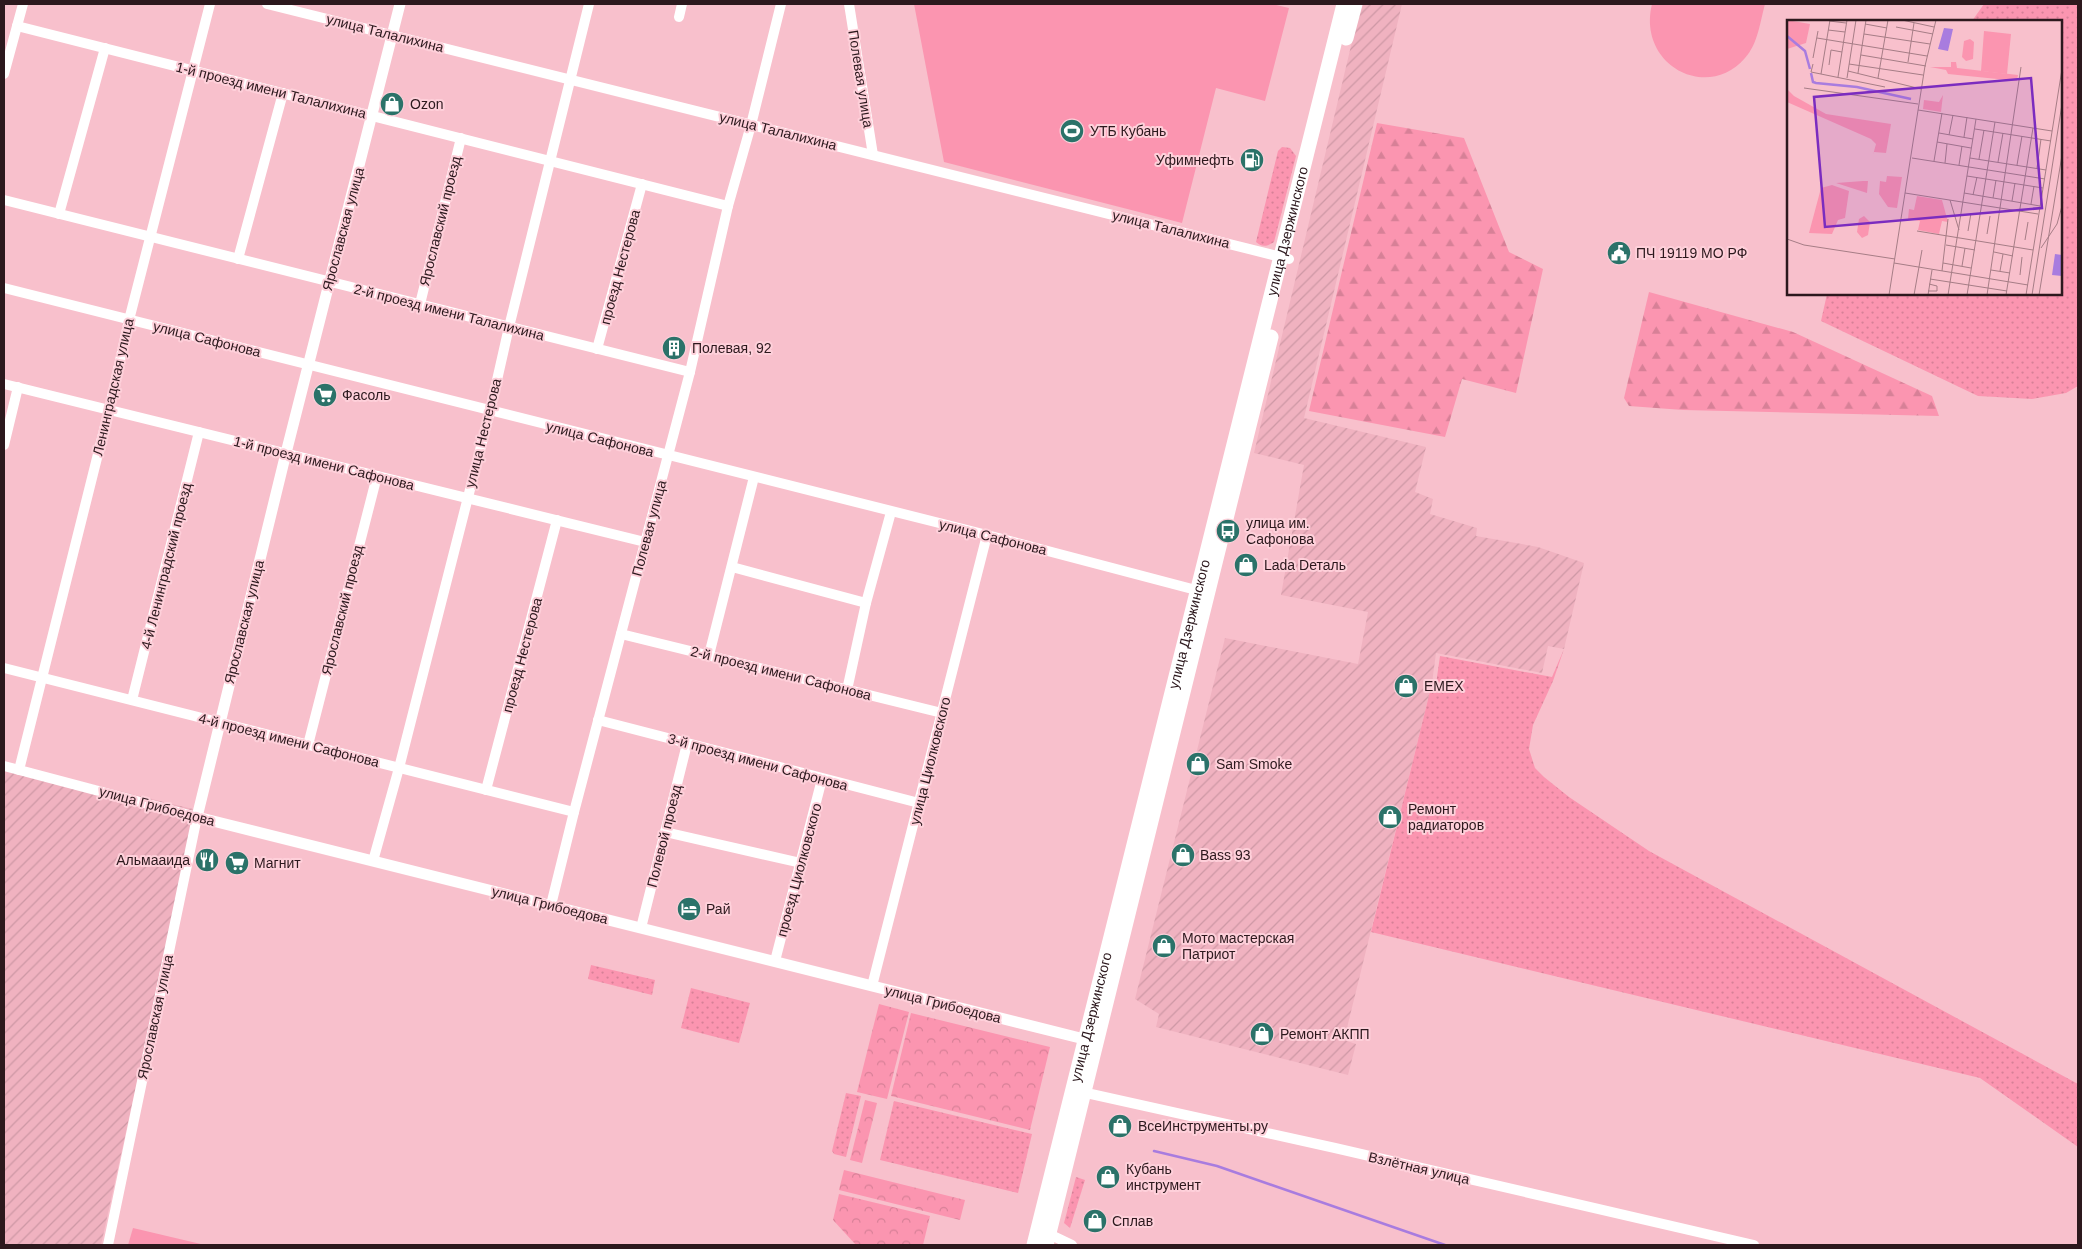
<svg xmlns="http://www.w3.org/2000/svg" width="2082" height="1249" viewBox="0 0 2082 1249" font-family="Arial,sans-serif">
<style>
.industrial{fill:url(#industrial-furrows)}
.grass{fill:url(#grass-dots)}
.forest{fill:url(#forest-firs)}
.park{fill:url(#park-crowns)}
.pitch{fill:#fb95b0}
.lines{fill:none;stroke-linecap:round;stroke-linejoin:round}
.stream{stroke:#a87cdf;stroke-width:2.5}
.minor{stroke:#fff;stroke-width:10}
.tertiary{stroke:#fff;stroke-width:11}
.primary{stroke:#fff;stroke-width:15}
.labels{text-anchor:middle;stroke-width:4;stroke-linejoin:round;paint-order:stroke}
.street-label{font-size:14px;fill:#2c181d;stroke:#fed0da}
.poi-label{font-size:14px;fill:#2c181d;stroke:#fed0da;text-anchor:start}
.inset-river{fill:none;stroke:#a87cdf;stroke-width:2.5}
.inset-road{fill:none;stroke:#a67d86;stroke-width:1}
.view{fill:#7b2cbf;fill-opacity:0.15;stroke:#7b2cbf;stroke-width:2.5}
.inset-edge{fill:none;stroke:#2c181d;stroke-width:2.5}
</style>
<defs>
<pattern id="industrial-furrows" width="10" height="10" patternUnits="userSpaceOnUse" patternTransform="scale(1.25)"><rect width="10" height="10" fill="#f0b2c0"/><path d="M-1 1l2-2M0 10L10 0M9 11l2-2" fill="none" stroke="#ce98a5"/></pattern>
<pattern id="grass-dots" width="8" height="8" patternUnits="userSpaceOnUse" patternTransform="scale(1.25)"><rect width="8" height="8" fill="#fb95b0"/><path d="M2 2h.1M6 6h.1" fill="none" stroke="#d78097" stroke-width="1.8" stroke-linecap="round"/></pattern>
<pattern id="forest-firs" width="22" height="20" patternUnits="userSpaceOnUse" patternTransform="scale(1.25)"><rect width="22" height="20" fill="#fb95b0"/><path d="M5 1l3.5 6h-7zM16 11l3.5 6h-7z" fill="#d78097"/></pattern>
<pattern id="park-crowns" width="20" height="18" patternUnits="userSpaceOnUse" patternTransform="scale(1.25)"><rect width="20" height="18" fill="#fb95b0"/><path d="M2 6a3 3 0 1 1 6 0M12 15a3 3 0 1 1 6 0" fill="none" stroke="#d78097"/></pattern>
</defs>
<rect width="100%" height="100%" fill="#f8c0cc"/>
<g class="industrial">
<polygon points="1361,4 1402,4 1304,418 1426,447 1415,492 1433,499 1430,514 1477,528 1476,536 1538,547 1584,563 1564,649 1548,646 1542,673 1436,653 1432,683 1344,1040 1356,1044 1348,1075 1156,1027 1159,1014 1135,999 1225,638 1358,664 1368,612 1281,595 1304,465 1254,453"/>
<polygon points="4,763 197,810 101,1245 4,1245"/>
</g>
<g class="grass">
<polygon points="1984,4 2078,4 2078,386 2066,393 2032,399 1978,396 1821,321 1827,294 2061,294 2061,21 1972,21"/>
<path d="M 1282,147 L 1290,148 L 1296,156 L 1274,242 C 1267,246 1263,248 1256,242 L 1278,151 Z"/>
<polygon points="1564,649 1553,681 1533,725 1529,749 1535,768 1544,777 1569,797 1649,851 2078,1084 2078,1147 1980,1078 1371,932 1432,683 1436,684 1440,656 1552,677"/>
<polygon points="591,965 655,980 652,995 588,979"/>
<polygon points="691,988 750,1003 739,1043 681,1028"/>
<polygon points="846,1093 861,1096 846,1157 834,1154 832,1151"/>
<polygon points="894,1101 1032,1134 1018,1193 880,1160"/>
<polygon points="1076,1177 1085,1180 1070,1228 1064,1223"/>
</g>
<g class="forest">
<polygon points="1377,123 1464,138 1509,252 1543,269 1516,393 1462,379 1445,437 1309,411"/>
<polygon points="1649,292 1793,332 1932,396 1939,416 1683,410 1629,406 1624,398"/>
</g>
<g class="park">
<polygon points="879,1004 909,1012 887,1099 857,1092"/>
<polygon points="911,1013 1050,1047 1030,1130 891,1096"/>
<polygon points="865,1100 877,1103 862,1163 850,1160"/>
<polygon points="844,1170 965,1200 960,1220 839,1190"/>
<polygon points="839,1194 930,1216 923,1245 856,1245 833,1220"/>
</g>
<g class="pitch">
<polygon points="914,4 1272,4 1289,8 1265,101 1216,88 1182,223 944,162"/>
<path d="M 1652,4 L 1765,4 C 1760,22 1758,44 1745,58 C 1707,102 1637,65 1652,4 Z"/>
<polygon points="133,1228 205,1245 128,1245"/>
</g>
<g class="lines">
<polyline class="stream" points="1154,1151 1217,1166 1445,1245"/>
<g class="minor">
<polyline points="267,4 1289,259"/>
<polyline points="849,4 873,155"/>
<polyline points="679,17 682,4"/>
<polyline points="17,26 728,206"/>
<polyline points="4,74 23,4"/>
<polyline points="4,200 690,372"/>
<polyline points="59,214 105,48"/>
<polyline points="238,259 283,93"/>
<polyline points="4,288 987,535 1196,590"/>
<polyline points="420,304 461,138"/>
<polyline points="597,349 642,184"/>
<polyline points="4,384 645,542"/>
<polyline points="4,445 18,387"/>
<polyline points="732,567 866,603"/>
<polyline points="621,634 942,713"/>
<polyline points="709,655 754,477"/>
<polyline points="4,668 574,812"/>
<polyline points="847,690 866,603 891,512"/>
<polyline points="132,700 199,432"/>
<polyline points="598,720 919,803"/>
<polyline points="308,745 377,476"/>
<polyline points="4,766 197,817 108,1245"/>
<polyline points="19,770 109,410 129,320 210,4"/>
<polyline points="486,790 557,520"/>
<polyline points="665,832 801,863"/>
<polyline points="373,861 399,768 490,411 509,327 589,4"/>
<polyline points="551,905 574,812 690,372 728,206 751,125 781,4"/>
<polyline points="641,928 687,744"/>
<polyline points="775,961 822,779"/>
<polyline points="872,986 987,535"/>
<polyline points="1084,1090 1091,1094 1335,1148 1754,1245"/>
<polyline points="1049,1234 1072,1245"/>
</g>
<polyline class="tertiary" points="400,4 286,453 197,817 1092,1041"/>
<g class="primary">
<polyline points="1346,38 1355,4"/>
<path id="s1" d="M 1034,1245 L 1344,4"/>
<polyline points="1046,1245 1271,337"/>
</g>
</g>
<defs>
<g id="shop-disc" transform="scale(1.25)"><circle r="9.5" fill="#2b7269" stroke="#fed0da"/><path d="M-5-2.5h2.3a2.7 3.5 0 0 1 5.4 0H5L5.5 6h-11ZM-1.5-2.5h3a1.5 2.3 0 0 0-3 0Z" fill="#fff"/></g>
<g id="stadium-disc" transform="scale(1.25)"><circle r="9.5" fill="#2b7269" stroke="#fed0da"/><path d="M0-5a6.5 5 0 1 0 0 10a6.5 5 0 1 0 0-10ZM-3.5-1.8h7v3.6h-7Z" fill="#fff"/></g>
<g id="fuel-disc" transform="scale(1.25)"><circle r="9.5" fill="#2b7269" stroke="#fed0da"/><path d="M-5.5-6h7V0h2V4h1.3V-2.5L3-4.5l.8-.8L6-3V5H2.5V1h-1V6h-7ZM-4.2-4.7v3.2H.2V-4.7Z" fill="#fff"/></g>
<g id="civic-disc" transform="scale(1.25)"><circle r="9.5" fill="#2b7269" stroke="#fed0da"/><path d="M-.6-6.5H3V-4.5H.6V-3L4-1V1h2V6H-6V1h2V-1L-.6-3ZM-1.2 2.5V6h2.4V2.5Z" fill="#fff"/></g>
<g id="building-disc" transform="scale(1.25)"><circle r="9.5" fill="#2b7269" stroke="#fed0da"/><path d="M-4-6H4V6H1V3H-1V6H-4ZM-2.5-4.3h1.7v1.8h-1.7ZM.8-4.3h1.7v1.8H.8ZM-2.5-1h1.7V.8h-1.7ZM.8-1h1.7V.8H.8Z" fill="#fff"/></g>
<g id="supermarket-disc" transform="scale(1.25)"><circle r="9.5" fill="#2b7269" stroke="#fed0da"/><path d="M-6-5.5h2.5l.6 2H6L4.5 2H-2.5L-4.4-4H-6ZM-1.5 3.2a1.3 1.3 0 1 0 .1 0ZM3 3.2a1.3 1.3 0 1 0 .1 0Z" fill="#fff"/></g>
<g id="bus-disc" transform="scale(1.25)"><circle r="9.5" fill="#2b7269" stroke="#fed0da"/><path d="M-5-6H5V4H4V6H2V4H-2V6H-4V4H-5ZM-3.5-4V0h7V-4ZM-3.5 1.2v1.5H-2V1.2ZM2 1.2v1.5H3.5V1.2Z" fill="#fff"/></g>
<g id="restaurant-disc" transform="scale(1.25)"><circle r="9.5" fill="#2b7269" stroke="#fed0da"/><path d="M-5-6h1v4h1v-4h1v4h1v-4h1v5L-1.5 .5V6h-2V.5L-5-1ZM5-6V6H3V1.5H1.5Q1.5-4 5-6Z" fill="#fff"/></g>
<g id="hotel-disc" transform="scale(1.25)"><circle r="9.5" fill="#2b7269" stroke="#fed0da"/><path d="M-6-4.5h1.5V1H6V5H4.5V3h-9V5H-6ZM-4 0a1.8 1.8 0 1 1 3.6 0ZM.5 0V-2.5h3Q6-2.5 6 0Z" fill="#fff"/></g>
</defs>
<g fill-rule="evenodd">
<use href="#shop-disc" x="392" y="104"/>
<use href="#stadium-disc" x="1072" y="131"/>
<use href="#fuel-disc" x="1252" y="160"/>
<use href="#civic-disc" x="1619" y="253"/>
<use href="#building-disc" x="674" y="348"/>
<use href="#supermarket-disc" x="325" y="395"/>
<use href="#bus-disc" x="1228" y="531"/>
<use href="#shop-disc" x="1246" y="565"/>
<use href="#shop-disc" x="1406" y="686"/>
<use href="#shop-disc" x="1198" y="764"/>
<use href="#shop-disc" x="1390" y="817"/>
<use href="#shop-disc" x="1183" y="855"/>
<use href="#restaurant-disc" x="207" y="860"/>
<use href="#supermarket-disc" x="237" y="863"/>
<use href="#hotel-disc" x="689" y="909"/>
<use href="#shop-disc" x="1164" y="946"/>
<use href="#shop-disc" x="1262" y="1034"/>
<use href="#shop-disc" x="1120" y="1126"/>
<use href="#shop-disc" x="1108" y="1177"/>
<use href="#shop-disc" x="1095" y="1221"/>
</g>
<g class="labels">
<g class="street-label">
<text transform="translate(385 33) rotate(14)" y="5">улица Талалихина</text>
<text transform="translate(861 79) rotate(81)" y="5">Полевая улица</text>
<text transform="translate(271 90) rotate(14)" y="5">1-й проезд имени Талалихина</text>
<text transform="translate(778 131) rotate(14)" y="5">улица Талалихина</text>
<text transform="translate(440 221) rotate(-76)" y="5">Ярославский проезд</text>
<text transform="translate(343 229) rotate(-75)" y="5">Ярославская улица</text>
<text transform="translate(1171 229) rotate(14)" y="5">улица Талалихина</text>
<text dy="5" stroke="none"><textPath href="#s1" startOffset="1045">улица Дзержинского</textPath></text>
<text transform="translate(620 267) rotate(-75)" y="5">проезд Нестерова</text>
<text transform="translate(449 312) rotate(14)" y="5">2-й проезд имени Талалихина</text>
<text transform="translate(207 339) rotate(14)" y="5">улица Сафонова</text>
<text transform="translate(113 387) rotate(-77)" y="5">Ленинградская улица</text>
<text transform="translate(483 433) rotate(-76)" y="5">улица Нестерова</text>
<text transform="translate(600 439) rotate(14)" y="5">улица Сафонова</text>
<text transform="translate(324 463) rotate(14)" y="5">1-й проезд имени Сафонова</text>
<text transform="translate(649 528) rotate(-75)" y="5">Полевая улица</text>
<text transform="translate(993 537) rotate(14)" y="5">улица Сафонова</text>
<text transform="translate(166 566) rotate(-76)" y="5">4-й Ленинградский проезд</text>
<text transform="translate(342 610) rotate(-76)" y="5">Ярославский проезд</text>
<text transform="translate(244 622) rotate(-76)" y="5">Ярославская улица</text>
<text dy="5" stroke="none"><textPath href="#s1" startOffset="640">улица Дзержинского</textPath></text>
<text transform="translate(522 655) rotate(-75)" y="5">проезд Нестерова</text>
<text transform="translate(781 673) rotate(14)" y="5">2-й проезд имени Сафонова</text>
<text transform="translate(289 740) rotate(14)" y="5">4-й проезд имени Сафонова</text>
<text transform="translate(930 761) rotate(-76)" y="5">улица Циолковского</text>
<text transform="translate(758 762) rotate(15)" y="5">3-й проезд имени Сафонова</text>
<text transform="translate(157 806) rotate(15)" y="5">улица Грибоедова</text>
<text transform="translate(664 836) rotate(-76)" y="5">Полевой проезд</text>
<text transform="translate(799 870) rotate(-75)" y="5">проезд Циолковского</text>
<text transform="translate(550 905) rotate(14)" y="5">улица Грибоедова</text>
<text transform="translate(943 1004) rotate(14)" y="5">улица Грибоедова</text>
<text transform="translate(155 1017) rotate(-78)" y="5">Ярославская улица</text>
<text dy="5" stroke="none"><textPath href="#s1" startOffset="235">улица Дзержинского</textPath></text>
<text transform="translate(1419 1168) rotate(13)" y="5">Взлётная улица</text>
</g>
<g class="poi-label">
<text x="410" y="109">Ozon</text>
<text x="1090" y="136">УТБ Кубань</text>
<text x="1234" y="165" text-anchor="end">Уфимнефть</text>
<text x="1636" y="258">ПЧ 19119 МО РФ</text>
<text x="692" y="353">Полевая, 92</text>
<text x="342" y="400">Фасоль</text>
<text x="1246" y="528">улица им.<tspan x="1246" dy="16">Сафонова</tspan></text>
<text x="1264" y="570">Lada Dеталь</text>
<text x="1424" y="691">EMEX</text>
<text x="1216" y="769">Sam Smoke</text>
<text x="1408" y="814">Ремонт<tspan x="1408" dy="16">радиаторов</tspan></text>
<text x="1200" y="860">Bass 93</text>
<text x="190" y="865" text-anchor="end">Альмааида</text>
<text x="254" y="868">Магнит</text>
<text x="706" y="914">Рай</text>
<text x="1182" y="943">Мото мастерская<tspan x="1182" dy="16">Патриот</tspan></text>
<text x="1280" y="1039">Ремонт АКПП</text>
<text x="1138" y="1131">ВсеИнструменты.ру</text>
<text x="1126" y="1174">Кубань<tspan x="1126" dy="16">инструмент</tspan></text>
<text x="1112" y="1226">Сплав</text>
</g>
</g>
<g transform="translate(1787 20)">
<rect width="275" height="275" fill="#f8c0cc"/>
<path d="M 0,0 L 23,4 L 19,23 L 0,29 ZM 0,69 L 7,76 L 39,94 L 104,104 L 99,133 L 87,132 L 86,135 L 89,124 L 84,119 L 0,82 ZM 45,165 L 62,171 L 58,198 L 51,200 L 45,214 L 22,213 L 34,168 Z" fill="#fb95b0"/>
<path d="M 100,156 L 115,157 L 110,188 L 101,187 L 92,174 L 93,161 L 99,162 ZM 81,161 L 80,173 L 49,163 L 76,161 Z" fill="#fb95b0"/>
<path d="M 197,11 L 224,14 L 220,54 L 194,51 ZM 156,75 L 154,92 L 136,89 L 137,80 L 152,82 Z" fill="#fb95b0"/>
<path d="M 183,19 L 187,22 L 186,39 L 179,41 L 175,37 L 177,21 ZM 164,42 L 169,42 L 170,48 L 231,55 L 230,61 L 161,54 L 159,50 L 143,47 L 164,47 ZM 130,176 L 155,180 L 161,202 L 155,201 L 152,214 L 131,210 L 133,201 L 121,199 L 122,189 L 127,190 ZM 77,196 L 83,202 L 81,215 L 75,218 L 70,212 L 72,199 Z" fill="#fb95b0"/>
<path d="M 157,8 L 166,9 L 161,31 L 151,29 ZM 268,234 L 275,235 L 275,256 L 265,255 Z" fill="#a87cdf"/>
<path class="inset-river" d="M 0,16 L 18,31 L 23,49M 24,53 L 26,62 L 29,63 L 70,67 L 124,79"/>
<path class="inset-road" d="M 115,0 L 147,7M 42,1 L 59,3M 78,4 L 100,8M 109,7 L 146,14M 41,10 L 58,12M 77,14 L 143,24M 30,18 L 140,36M 74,35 L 139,46M 26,38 L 31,11M 121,42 L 127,3M 26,44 L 24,52 L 98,67M 62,44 L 136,55M 42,45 L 44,30 L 55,32M 61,51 L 134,69M 71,53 L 79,0M 34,54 L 43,0M 51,57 L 60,0M 60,58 L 69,0M 91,58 L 101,0M 17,68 L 131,84M 131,90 L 265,111M 188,109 L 264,121M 152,113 L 186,119M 162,115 L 166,95M 177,117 L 180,97M 150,122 L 184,128M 125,138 L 258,159M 183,138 L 259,150M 192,139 L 197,110M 147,141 L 155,93M 211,142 L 216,113M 158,143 L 160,124M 172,145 L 175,126M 230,145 L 235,116M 250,148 L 254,119M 180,156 L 256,168M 118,173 L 251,194M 177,173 L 253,186M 186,175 L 190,157M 206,178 L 209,160M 163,180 L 172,210M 225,181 L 228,163M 244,184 L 247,166M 130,211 L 246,230M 181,211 L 184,193M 200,214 L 203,196M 0,219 L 17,225 L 108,239M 238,220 L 241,202M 159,225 L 188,230M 254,228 L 270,204 L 275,186M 207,232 L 226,236M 107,243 L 241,265M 156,243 L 184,248M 175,246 L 178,228M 204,250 L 223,253M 155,251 L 161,199M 213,251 L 216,234M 233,255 L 235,237M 143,259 L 220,271M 141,271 L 150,271 L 150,266 L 142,264M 102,275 L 138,46 L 149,0M 127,275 L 135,230M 141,275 L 145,250M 161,275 L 189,99M 180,275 L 208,102M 200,275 L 234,47M 219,275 L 246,108M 239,275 L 275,49M 245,275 L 275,84M 252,275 L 275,135"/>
<path class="view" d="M 244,58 L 255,188 L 38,207 L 27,77 Z"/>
<rect width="275" height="275" class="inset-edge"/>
</g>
<rect width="2082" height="1249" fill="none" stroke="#2c181d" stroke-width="10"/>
</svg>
